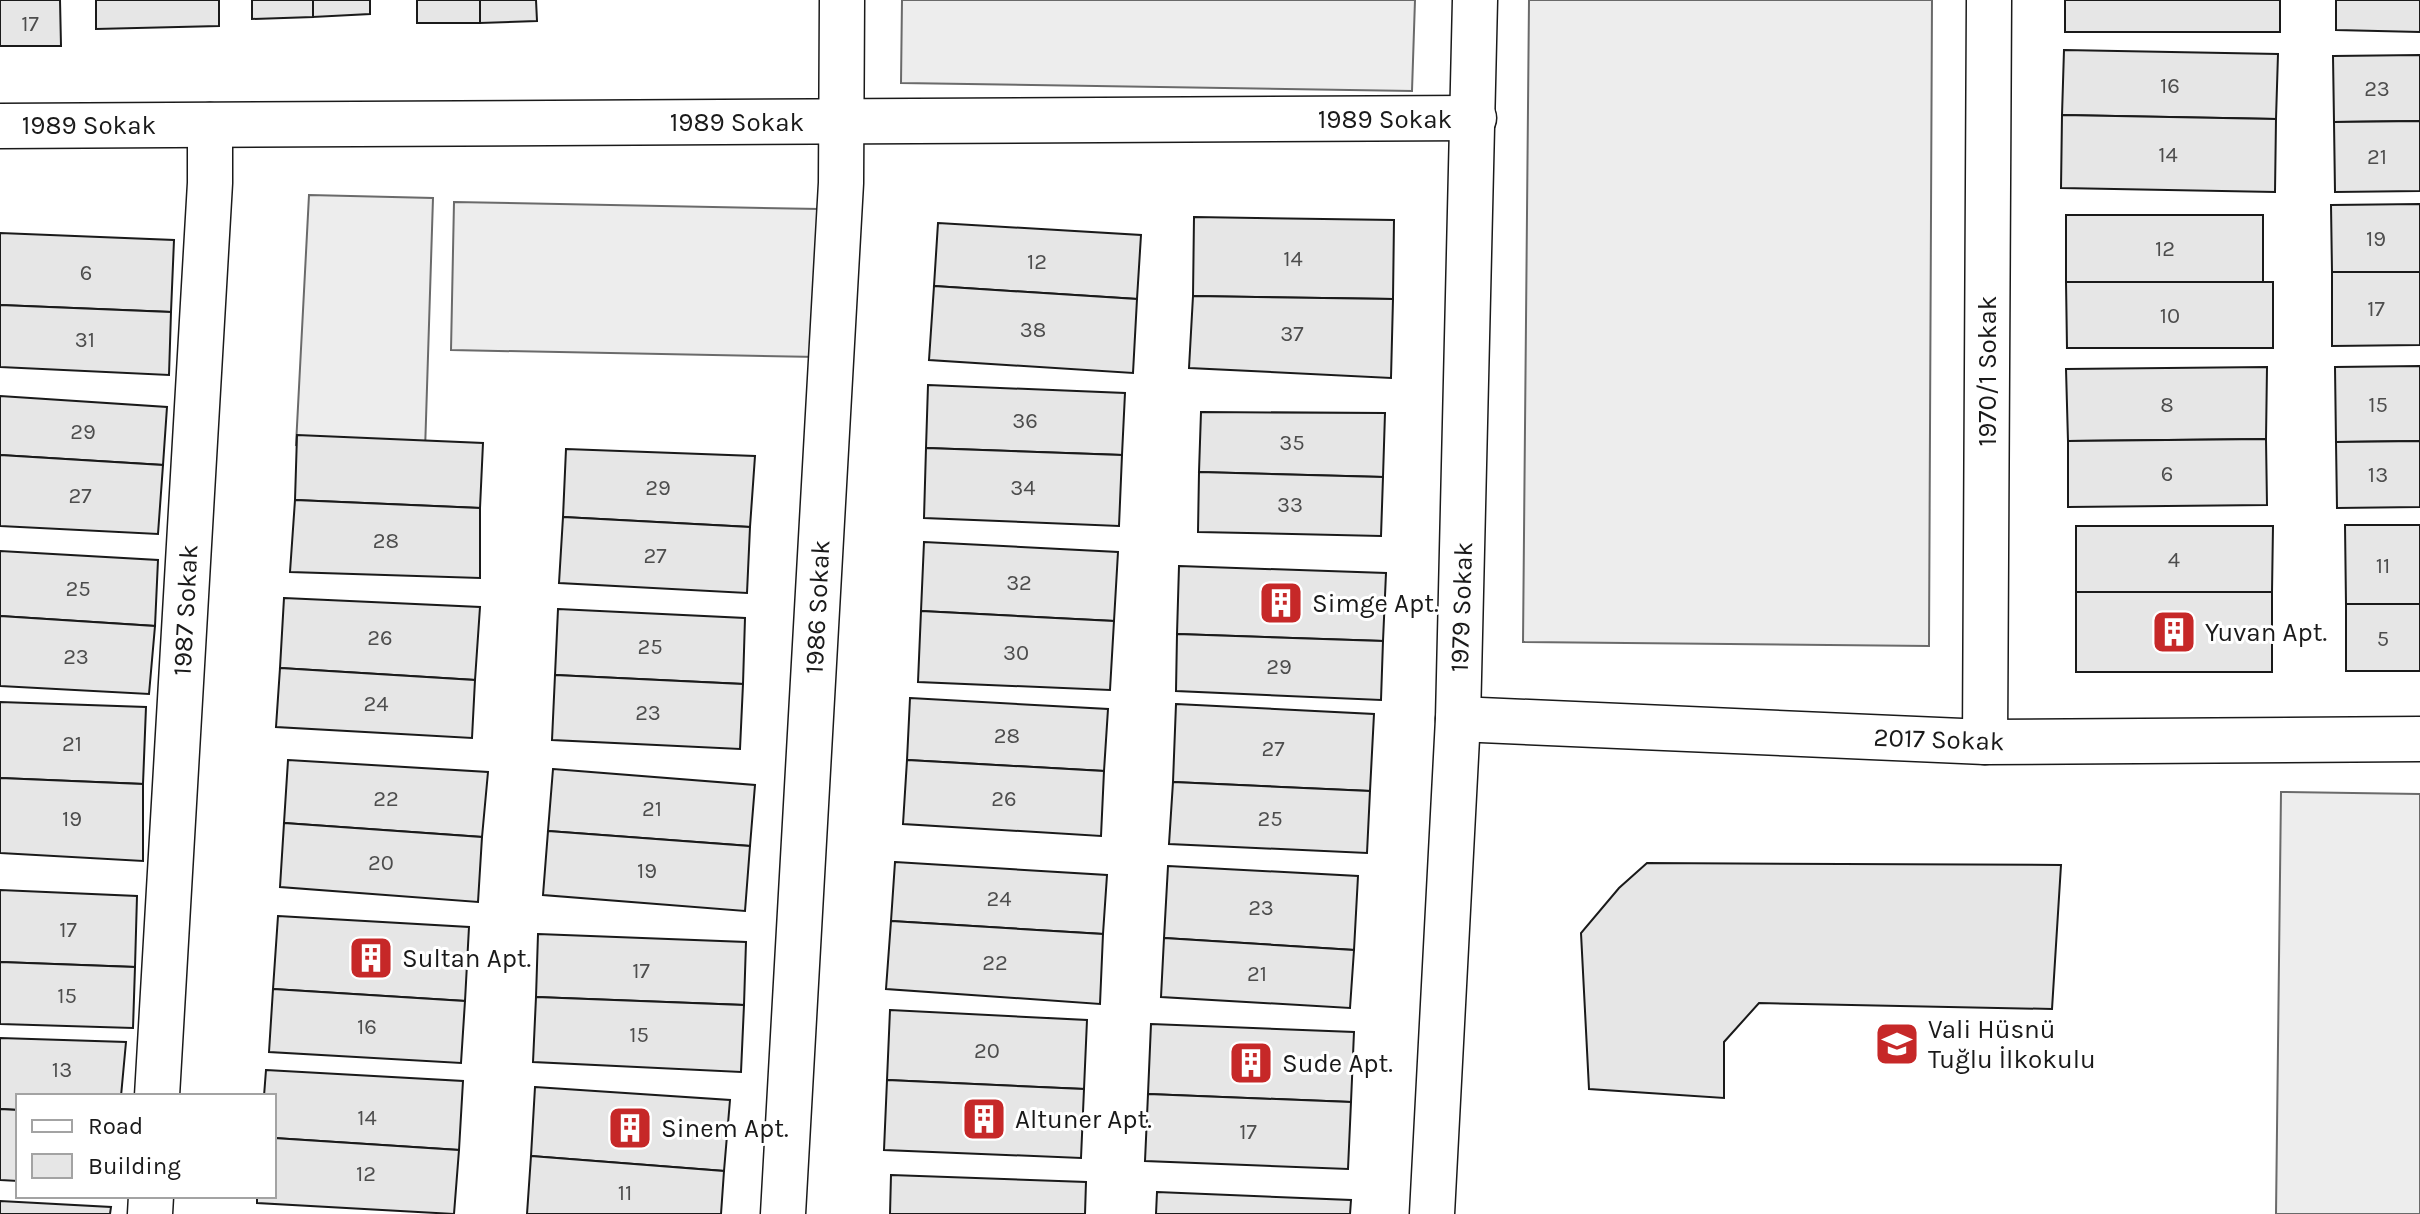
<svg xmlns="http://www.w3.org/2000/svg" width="2420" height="1214" viewBox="0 0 2420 1214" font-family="Karla,sans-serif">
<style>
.built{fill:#ededed;stroke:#6a6a6a;stroke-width:2}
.building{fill:#e6e6e6;stroke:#1a1a1a;stroke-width:2}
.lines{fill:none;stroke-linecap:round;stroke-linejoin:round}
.street-casing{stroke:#1a1a1a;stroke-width:47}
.street{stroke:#fff;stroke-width:44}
.labels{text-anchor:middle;stroke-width:6;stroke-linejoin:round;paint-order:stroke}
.number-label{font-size:22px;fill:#4d4d4d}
.street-label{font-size:26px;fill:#1a1a1a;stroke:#fff}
.poi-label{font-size:26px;fill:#1a1a1a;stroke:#fff;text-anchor:start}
</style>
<rect width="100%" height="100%" fill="#fff"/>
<g class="built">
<polygon points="902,0 1415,0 1412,91 901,83"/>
<polygon points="1529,0 1932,0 1929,646 1523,642"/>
<polygon points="309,195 433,198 425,451 296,445"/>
<polygon points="454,202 820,209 818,357 451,350"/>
<polygon points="2281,792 2420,794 2420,1214 2276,1214"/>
</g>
<g class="building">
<polygon points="0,0 60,0 61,46 0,46"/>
<polygon points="96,0 219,0 219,26 96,29"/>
<polygon points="252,0 313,0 313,17 252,19"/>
<polygon points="313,0 370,0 370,14 313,17"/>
<rect x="417" y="0" width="63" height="23"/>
<polygon points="480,0 536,0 537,21 480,23"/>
<rect x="2065" y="0" width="215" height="32"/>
<polygon points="2336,0 2420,0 2420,32 2336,30"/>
<polygon points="2064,50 2278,54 2276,119 2062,115"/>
<polygon points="2420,55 2420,121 2334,122 2333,56"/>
<polygon points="2062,115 2276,119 2275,192 2061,188"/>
<polygon points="2420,121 2420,191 2335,192 2334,122"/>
<polygon points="2420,204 2420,272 2332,272 2331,205"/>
<rect x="2066" y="215" width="197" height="67"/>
<polygon points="1194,217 1394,220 1393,299 1193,296"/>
<polygon points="938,223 1141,235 1137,299 934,286"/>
<polygon points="0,233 174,240 171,312 0,305"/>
<polygon points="2332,272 2420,272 2420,345 2332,346"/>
<polygon points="2066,282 2273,282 2273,348 2067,348"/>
<polygon points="934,286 1137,299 1133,373 929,360"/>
<polygon points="1193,296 1393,299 1391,378 1189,368"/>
<polygon points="0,305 171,312 169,375 0,367"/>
<polygon points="2420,366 2420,441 2336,442 2335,367"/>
<polygon points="2267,367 2266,439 2068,441 2066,369"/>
<polygon points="928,385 1125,393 1122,455 926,448"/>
<polygon points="0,396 167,407 163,465 0,455"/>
<polygon points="1201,412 1385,413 1383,477 1199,472"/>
<polygon points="297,435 483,443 480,508 295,500"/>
<polygon points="2266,439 2267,505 2068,507 2068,441"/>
<polygon points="2420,441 2420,507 2337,508 2336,442"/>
<polygon points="926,448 1122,455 1119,526 924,518"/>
<polygon points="566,449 755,456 750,527 563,517"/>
<polygon points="0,455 163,465 158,534 0,526"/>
<polygon points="1199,472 1383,477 1381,536 1198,532"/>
<polygon points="295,500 480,508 480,578 290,572"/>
<polygon points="563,517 750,527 747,593 559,583"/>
<polygon points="2345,525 2420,525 2420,604 2346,604"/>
<polygon points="2076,526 2273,526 2272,592 2076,592"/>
<polygon points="924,542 1118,552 1114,621 921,611"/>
<polygon points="0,551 158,560 155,626 0,616"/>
<polygon points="1179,566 1386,573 1383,641 1177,634"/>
<rect x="2076" y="592" width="196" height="80"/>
<polygon points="284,598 480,607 475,680 280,668"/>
<rect x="2346" y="604" width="74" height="67"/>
<polygon points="558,609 745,618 743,684 555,675"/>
<polygon points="921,611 1114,621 1110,690 918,682"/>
<polygon points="0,616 155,626 149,694 0,686"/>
<polygon points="1177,634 1383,641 1381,700 1176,691"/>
<polygon points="280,668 475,680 472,738 276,727"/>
<polygon points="555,675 743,684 740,749 552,740"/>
<polygon points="910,698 1108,709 1104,771 907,760"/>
<polygon points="0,702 146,707 143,784 0,778"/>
<polygon points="1176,704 1374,714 1370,791 1173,782"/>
<polygon points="288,760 488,772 482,837 284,823"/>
<polygon points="907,760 1104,771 1101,836 903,824"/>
<polygon points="553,769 755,785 750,846 548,831"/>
<polygon points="0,778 143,784 143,861 0,853"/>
<polygon points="1173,782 1370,791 1367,853 1169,844"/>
<polygon points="284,823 482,837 478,902 280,887"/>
<polygon points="548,831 750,846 745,911 543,895"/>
<polygon points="895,862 1107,875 1103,934 891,921"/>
<polygon points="1647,863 2061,865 2052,1009 1759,1003 1724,1042 1724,1098 1589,1089 1581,933 1619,888"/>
<polygon points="1168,866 1358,876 1354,950 1164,938"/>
<polygon points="0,890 137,896 135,967 0,962"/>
<polygon points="278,916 469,927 465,1001 273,989"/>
<polygon points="891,921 1103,934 1100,1004 886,989"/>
<polygon points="538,934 746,942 744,1005 536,997"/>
<polygon points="1164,938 1354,950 1350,1008 1161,997"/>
<polygon points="0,962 135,967 133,1028 0,1024"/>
<polygon points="273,989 465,1001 461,1063 269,1052"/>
<polygon points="536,997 744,1005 741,1072 533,1062"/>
<polygon points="890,1010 1087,1020 1084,1089 887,1080"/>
<polygon points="1151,1024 1354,1032 1351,1102 1148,1094"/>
<polygon points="0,1038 126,1042 121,1096 18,1096 18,1110 0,1109"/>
<polygon points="266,1070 463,1081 459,1150 274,1138 274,1096 264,1096"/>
<polygon points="887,1080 1084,1089 1081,1158 884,1150"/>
<polygon points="535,1087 730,1100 724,1171 531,1156"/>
<polygon points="1148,1094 1351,1102 1348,1169 1145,1161"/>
<polygon points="0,1109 18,1110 18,1181 0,1180"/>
<polygon points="274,1138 459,1150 454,1214 257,1203 257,1196 274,1196"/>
<polygon points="531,1156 724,1171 721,1214 527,1214"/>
<polygon points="891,1175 1086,1182 1085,1214 890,1214"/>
<polygon points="1157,1192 1351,1200 1350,1214 1156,1214"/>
<polygon points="0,1201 111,1207 110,1214 0,1214"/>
</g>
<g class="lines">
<g class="street-casing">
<g id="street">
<polyline points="0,126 1474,118"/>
<polyline points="1458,719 1985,742 2420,739"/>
<polyline points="1985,742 1989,0"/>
<polyline points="157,1096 210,183 210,125"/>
<polyline points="150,1214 151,1196"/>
<polyline points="783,1214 841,183 842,0"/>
<polyline points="1432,1214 1458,719 1475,0"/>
</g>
</g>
<use href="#street" class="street"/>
</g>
<defs>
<g id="building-square" transform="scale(2.3)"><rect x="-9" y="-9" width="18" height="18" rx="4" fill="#c62828" stroke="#fff"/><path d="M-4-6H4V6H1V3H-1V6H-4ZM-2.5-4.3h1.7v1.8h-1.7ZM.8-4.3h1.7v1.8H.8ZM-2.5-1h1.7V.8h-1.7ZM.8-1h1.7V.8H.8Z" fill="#fff"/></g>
<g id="school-square" transform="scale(2.3)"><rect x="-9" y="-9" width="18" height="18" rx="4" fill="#c62828" stroke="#fff"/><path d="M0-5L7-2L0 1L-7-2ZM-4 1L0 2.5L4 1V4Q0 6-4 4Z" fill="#fff"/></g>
</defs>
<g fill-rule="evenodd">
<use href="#building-square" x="1281" y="603"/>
<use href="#building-square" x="2174" y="632"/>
<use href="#building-square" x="371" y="958"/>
<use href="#school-square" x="1897" y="1044"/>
<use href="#building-square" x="1251" y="1063"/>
<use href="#building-square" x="984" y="1119"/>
<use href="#building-square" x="630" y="1128"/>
</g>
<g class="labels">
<g class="number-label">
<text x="30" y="31">17</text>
<text x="2170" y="93">16</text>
<text x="2377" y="96">23</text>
<text x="2168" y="162">14</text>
<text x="2377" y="164">21</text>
<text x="2376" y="246">19</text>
<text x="2165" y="256">12</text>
<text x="1293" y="266">14</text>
<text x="1037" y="269">12</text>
<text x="86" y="280">6</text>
<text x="2376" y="316">17</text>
<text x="2170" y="323">10</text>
<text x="1033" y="337">38</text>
<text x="1292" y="341">37</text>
<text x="85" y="347">31</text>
<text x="2167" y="412">8</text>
<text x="2378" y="412">15</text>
<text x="1025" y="428">36</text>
<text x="83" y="439">29</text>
<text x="1292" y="450">35</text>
<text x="2167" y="481">6</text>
<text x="2378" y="482">13</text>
<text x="658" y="495">29</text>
<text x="1023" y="495">34</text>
<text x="80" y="503">27</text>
<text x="1290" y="512">33</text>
<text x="386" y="548">28</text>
<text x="655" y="563">27</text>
<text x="2174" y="567">4</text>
<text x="2383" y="573">11</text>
<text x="1019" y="590">32</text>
<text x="78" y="596">25</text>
<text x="380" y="645">26</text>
<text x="2383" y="646">5</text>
<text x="650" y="654">25</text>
<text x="1016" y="660">30</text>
<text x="76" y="664">23</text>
<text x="1279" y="674">29</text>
<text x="376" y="711">24</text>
<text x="648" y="720">23</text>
<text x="1007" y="743">28</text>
<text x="72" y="751">21</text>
<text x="1273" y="756">27</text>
<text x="386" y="806">22</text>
<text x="1004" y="806">26</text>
<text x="652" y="816">21</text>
<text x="72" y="826">19</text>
<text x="1270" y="826">25</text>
<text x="381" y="870">20</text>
<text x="647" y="878">19</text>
<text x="999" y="906">24</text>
<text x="1261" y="915">23</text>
<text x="68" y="937">17</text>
<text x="995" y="970">22</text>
<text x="641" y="978">17</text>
<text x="1257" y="981">21</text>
<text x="67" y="1003">15</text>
<text x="367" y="1034">16</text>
<text x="639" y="1042">15</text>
<text x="987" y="1058">20</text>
<text x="62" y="1077">13</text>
<text x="367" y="1125">14</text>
<text x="1248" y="1139">17</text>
<text x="366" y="1181">12</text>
<text x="625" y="1200">11</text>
</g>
<g class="street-label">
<text x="1385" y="128">1989 Sokak</text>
<text x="737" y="131">1989 Sokak</text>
<text x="89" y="134">1989 Sokak</text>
<text transform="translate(1987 371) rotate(-90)" y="9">1970/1 Sokak</text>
<text transform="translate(817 607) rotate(-87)" y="9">1986 Sokak</text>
<text transform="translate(1461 607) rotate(-88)" y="9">1979 Sokak</text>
<text transform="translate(185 610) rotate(-87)" y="9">1987 Sokak</text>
<text transform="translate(1939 739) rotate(2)" y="9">2017 Sokak</text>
</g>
<g class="poi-label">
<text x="1312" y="612">Simge Apt.</text>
<text x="2205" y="641">Yuvan Apt.</text>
<text x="402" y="967">Sultan Apt.</text>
<text x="1928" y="1038">Vali Hüsnü<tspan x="1928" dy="30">Tuğlu İlkokulu</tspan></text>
<text x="1282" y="1072">Sude Apt.</text>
<text x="1015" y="1128">Altuner Apt.</text>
<text x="661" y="1137">Sinem Apt.</text>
</g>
</g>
<rect x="16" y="1094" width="260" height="104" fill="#ffffff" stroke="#a3a3a3" stroke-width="2"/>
<rect x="32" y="1120" width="40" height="12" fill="#ffffff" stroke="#a3a3a3" stroke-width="2"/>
<text x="88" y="1134" font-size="24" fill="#1a1a1a">Road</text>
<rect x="32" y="1154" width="40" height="24" fill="#e6e6e6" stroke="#a3a3a3" stroke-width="2"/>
<text x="88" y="1174" font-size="24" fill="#1a1a1a">Building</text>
</svg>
